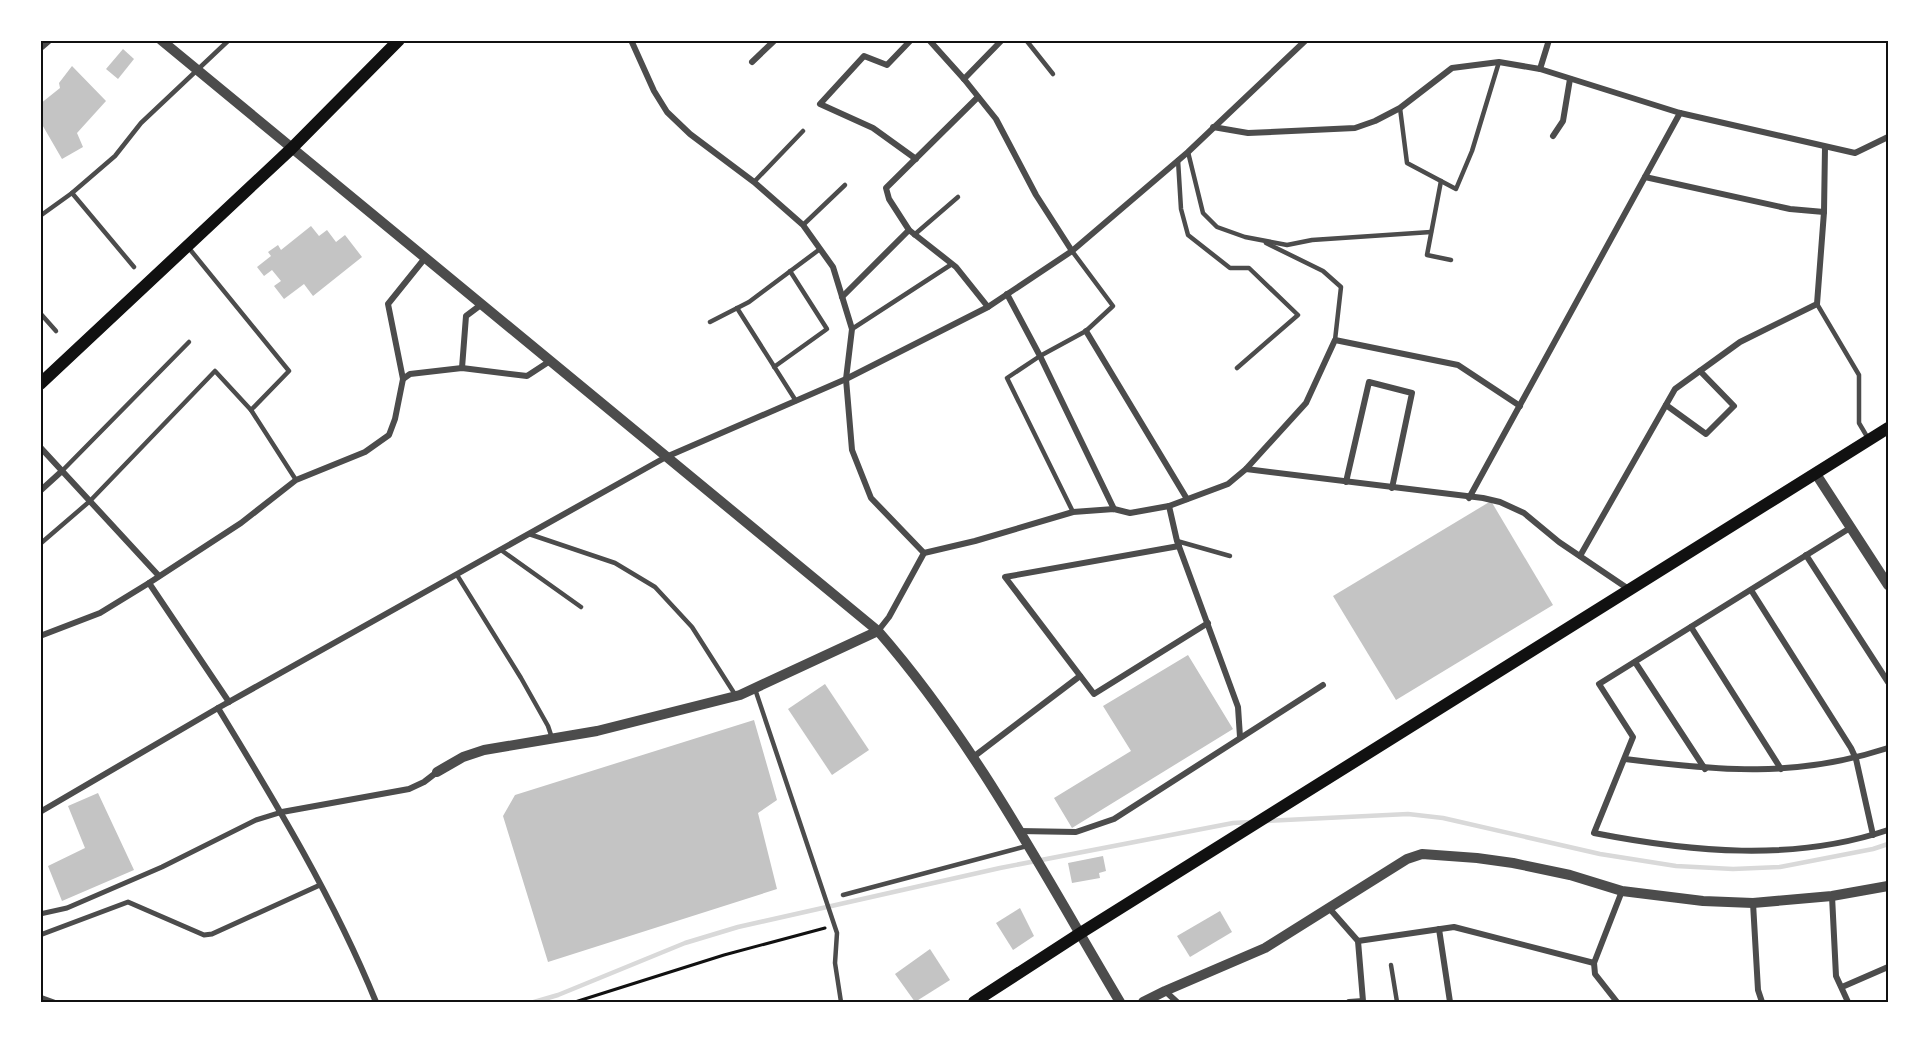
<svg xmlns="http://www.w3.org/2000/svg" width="1929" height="1043" viewBox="0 0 1929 1043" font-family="Georgia,serif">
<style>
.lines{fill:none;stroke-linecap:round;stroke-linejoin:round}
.stream{stroke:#d9d9d9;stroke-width:4.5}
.building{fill:#c4c4c4}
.path{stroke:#111;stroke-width:3}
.service{stroke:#4c4c4c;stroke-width:4.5}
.pedestrian{stroke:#4c4c4c;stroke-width:5}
.minor{stroke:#4c4c4c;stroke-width:6}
.tertiary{stroke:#4c4c4c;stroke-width:10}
.secondary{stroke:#111;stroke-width:12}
.neatline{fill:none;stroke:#111;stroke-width:2}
</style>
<rect width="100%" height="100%" fill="#fff"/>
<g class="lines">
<g class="stream">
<polyline points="1266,821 1408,814 1443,818 1600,854 1676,866 1733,869 1780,867 1873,849 1888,844"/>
<polyline points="534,1002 558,995 685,943 738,927 1000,868 1233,823 1252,822"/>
</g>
</g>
<g class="building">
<polygon points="123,49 134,59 118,79 106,69"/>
<polygon points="72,66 106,101 77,133 83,147 62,159 40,121 40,104 60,88 59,83"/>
<polygon points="311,226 319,236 327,230 336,242 345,235 362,257 313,296 304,284 284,299 274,286 281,281 272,270 264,276 257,267 271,256 268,252 278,245 281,250"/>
<polygon points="1491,501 1553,605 1396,700 1333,596"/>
<polygon points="1188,655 1233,729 1072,828 1054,798 1131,751 1103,706"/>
<polygon points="825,684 869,750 832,775 788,709"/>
<polygon points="754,720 777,800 758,813 777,889 548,962 503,816 515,795"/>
<polygon points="98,793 134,870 62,901 48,866 85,848 68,806"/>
<polygon points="1103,856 1106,871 1099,873 1100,878 1072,883 1068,863"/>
<polygon points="1020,908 1034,936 1013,950 996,923"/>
<polygon points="1220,911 1232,932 1190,957 1177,936"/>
<polygon points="930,949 950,980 915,1002 895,974"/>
</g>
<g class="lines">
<polyline class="path" points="575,1002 724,955 825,928"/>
<g class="service">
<polyline points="1026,40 1053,74"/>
<polyline points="1400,108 1407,163 1456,189 1472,151 1499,62"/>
<polyline points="1188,152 1203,213 1217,227 1245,237 1287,245 1312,240 1431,232"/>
<polyline points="1178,160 1181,209 1188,235 1230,268 1249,268 1298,315 1237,368"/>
<polyline points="1441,181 1427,255 1451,260"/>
<polyline points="754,182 803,131"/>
<polyline points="72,193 134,267"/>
<polyline points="40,216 72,193 115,156 141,123 229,40"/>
<polyline points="803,225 845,185"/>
<polyline points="914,235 958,197"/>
<polyline points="1266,243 1323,271 1341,287 1335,340"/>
<polyline points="188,247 289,371 251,410 296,480"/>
<polyline points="1072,251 1113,306 1086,331 1040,356 1007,378 1073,512"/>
<polyline points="1817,304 1859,375 1859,423 1869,440"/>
<polyline points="737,308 796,401"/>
<polyline points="40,313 56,331"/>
<polyline points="710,322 749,302 820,249"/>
<polyline points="852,329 952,264"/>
<polyline points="774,367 827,329 790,271"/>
<polyline points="62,471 189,342"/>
<polyline points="529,534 615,563 655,587 692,627 736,696"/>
<polyline points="1177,541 1230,556"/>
<polyline points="40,544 90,501 215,371 251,410"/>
<polyline points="501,550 581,607"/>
<polyline points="457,575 521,678 548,726 552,738"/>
<polyline points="755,689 837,933 835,963 841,1002"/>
<polyline points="843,895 1027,846"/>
<polyline points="1391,965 1397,1002"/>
</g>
<g class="pedestrian">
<polyline points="40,914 67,908 162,867 256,820 282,812"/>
<polyline points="40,935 128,902 204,935 212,934 320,885"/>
<polyline points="40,997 54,1002"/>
</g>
<g class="minor">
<polyline points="631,40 654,91 667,112 690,134 754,182 803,225 833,267 852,329 846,379 852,450 871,498 924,553"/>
<polyline points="911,40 887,65 864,56 820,104 873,128 916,159"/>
<polyline points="929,40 964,79 996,119 1036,195 1072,251"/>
<polyline points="1549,40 1540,69 1680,113 1855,153 1888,137"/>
<polyline points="752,62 775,40"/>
<polyline points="964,79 1002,40"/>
<polyline points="978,97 886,188 889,199 909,230 956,267 988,307"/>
<polyline points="1213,127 1248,133 1355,128 1375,121 1400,108 1452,68 1499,62 1540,69"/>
<polyline points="1553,136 1563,121 1570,79"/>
<polyline points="1645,177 1790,209 1824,212"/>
<polyline points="1007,294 1040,356 1114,509"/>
<polyline points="842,297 909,230"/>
<polyline points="1086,331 1187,499"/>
<polyline points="462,368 466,316 482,304"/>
<polyline points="403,379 388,304 425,258"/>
<polyline points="1666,405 1706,434 1734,406 1700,371"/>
<polyline points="40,447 159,576"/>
<polyline points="1246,469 1483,498 1500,502 1524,513 1559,542 1630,590"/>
<polyline points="1346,482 1369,382 1412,393 1392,488"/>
<polyline points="40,491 62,471"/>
<polyline points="1469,498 1680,113"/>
<polyline points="1169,506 1177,541 1238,707 1240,737"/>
<path d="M 1850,528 L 1599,684 L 1633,737 L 1594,833 C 1691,852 1793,862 1888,830"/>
<polyline points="1179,546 1005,577 1094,694 1208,623"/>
<polyline points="1806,555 1888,682"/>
<polyline points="1580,556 1675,389 1740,342 1817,304 1824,212 1825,147"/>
<polyline points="149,583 229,702"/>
<polyline points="1751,590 1851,748 1856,759 1873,835"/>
<polyline points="1691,627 1781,769"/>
<polyline points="878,631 889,617 924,553 975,541 1073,512 1114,509 1130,513 1169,506 1228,484 1246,469 1306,403 1335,340 1458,365 1520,406"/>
<polyline points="40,636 100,613 149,583 241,523 296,480 365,452 389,435 395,419 403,379 410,374 462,368 527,376 550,361"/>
<polyline points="1635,662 1705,769"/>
<path d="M 218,708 C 276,803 334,899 376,1002"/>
<polyline points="972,758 1080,676"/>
<path d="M 1625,759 C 1719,771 1796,778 1888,748"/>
<polyline points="40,812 218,708 666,457 846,379 988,307 1072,251 1188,152 1306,40"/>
<polyline points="282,812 409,789 424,782 437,772"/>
<polyline points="1019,831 1076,832 1114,819 1323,685"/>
<polyline points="1832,896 1836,976 1848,1002"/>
<polyline points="1753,903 1758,990 1762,1002"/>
<polyline points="1329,908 1358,941 1363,1001 1349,1002"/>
<polyline points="1439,929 1450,1002"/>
<polyline points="1358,941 1454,927 1594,963 1595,974 1617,1002"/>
<polyline points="1594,963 1622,891"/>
<polyline points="1842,987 1888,967"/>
<polyline points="1165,991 1177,1002"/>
</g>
<g class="tertiary">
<path d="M 161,40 L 878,631 C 975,742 1045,876 1120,1002"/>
<polyline points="40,46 47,40"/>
<polyline points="1816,474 1888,585"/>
<polyline points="437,772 463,757 484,750 597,731 740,695 878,631"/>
<polyline points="1143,1002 1165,991 1265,948 1407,859 1422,854 1477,858 1513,863 1570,875 1622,891 1703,901 1753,903 1832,896 1888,886"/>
</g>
<g class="secondary">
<polyline points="40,384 291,149 399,40"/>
<polyline points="974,1002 1079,934 1888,428"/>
</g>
</g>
<rect width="1929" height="1043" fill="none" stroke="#ffffff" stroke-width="84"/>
<rect x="42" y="42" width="1845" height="959" class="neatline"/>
</svg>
